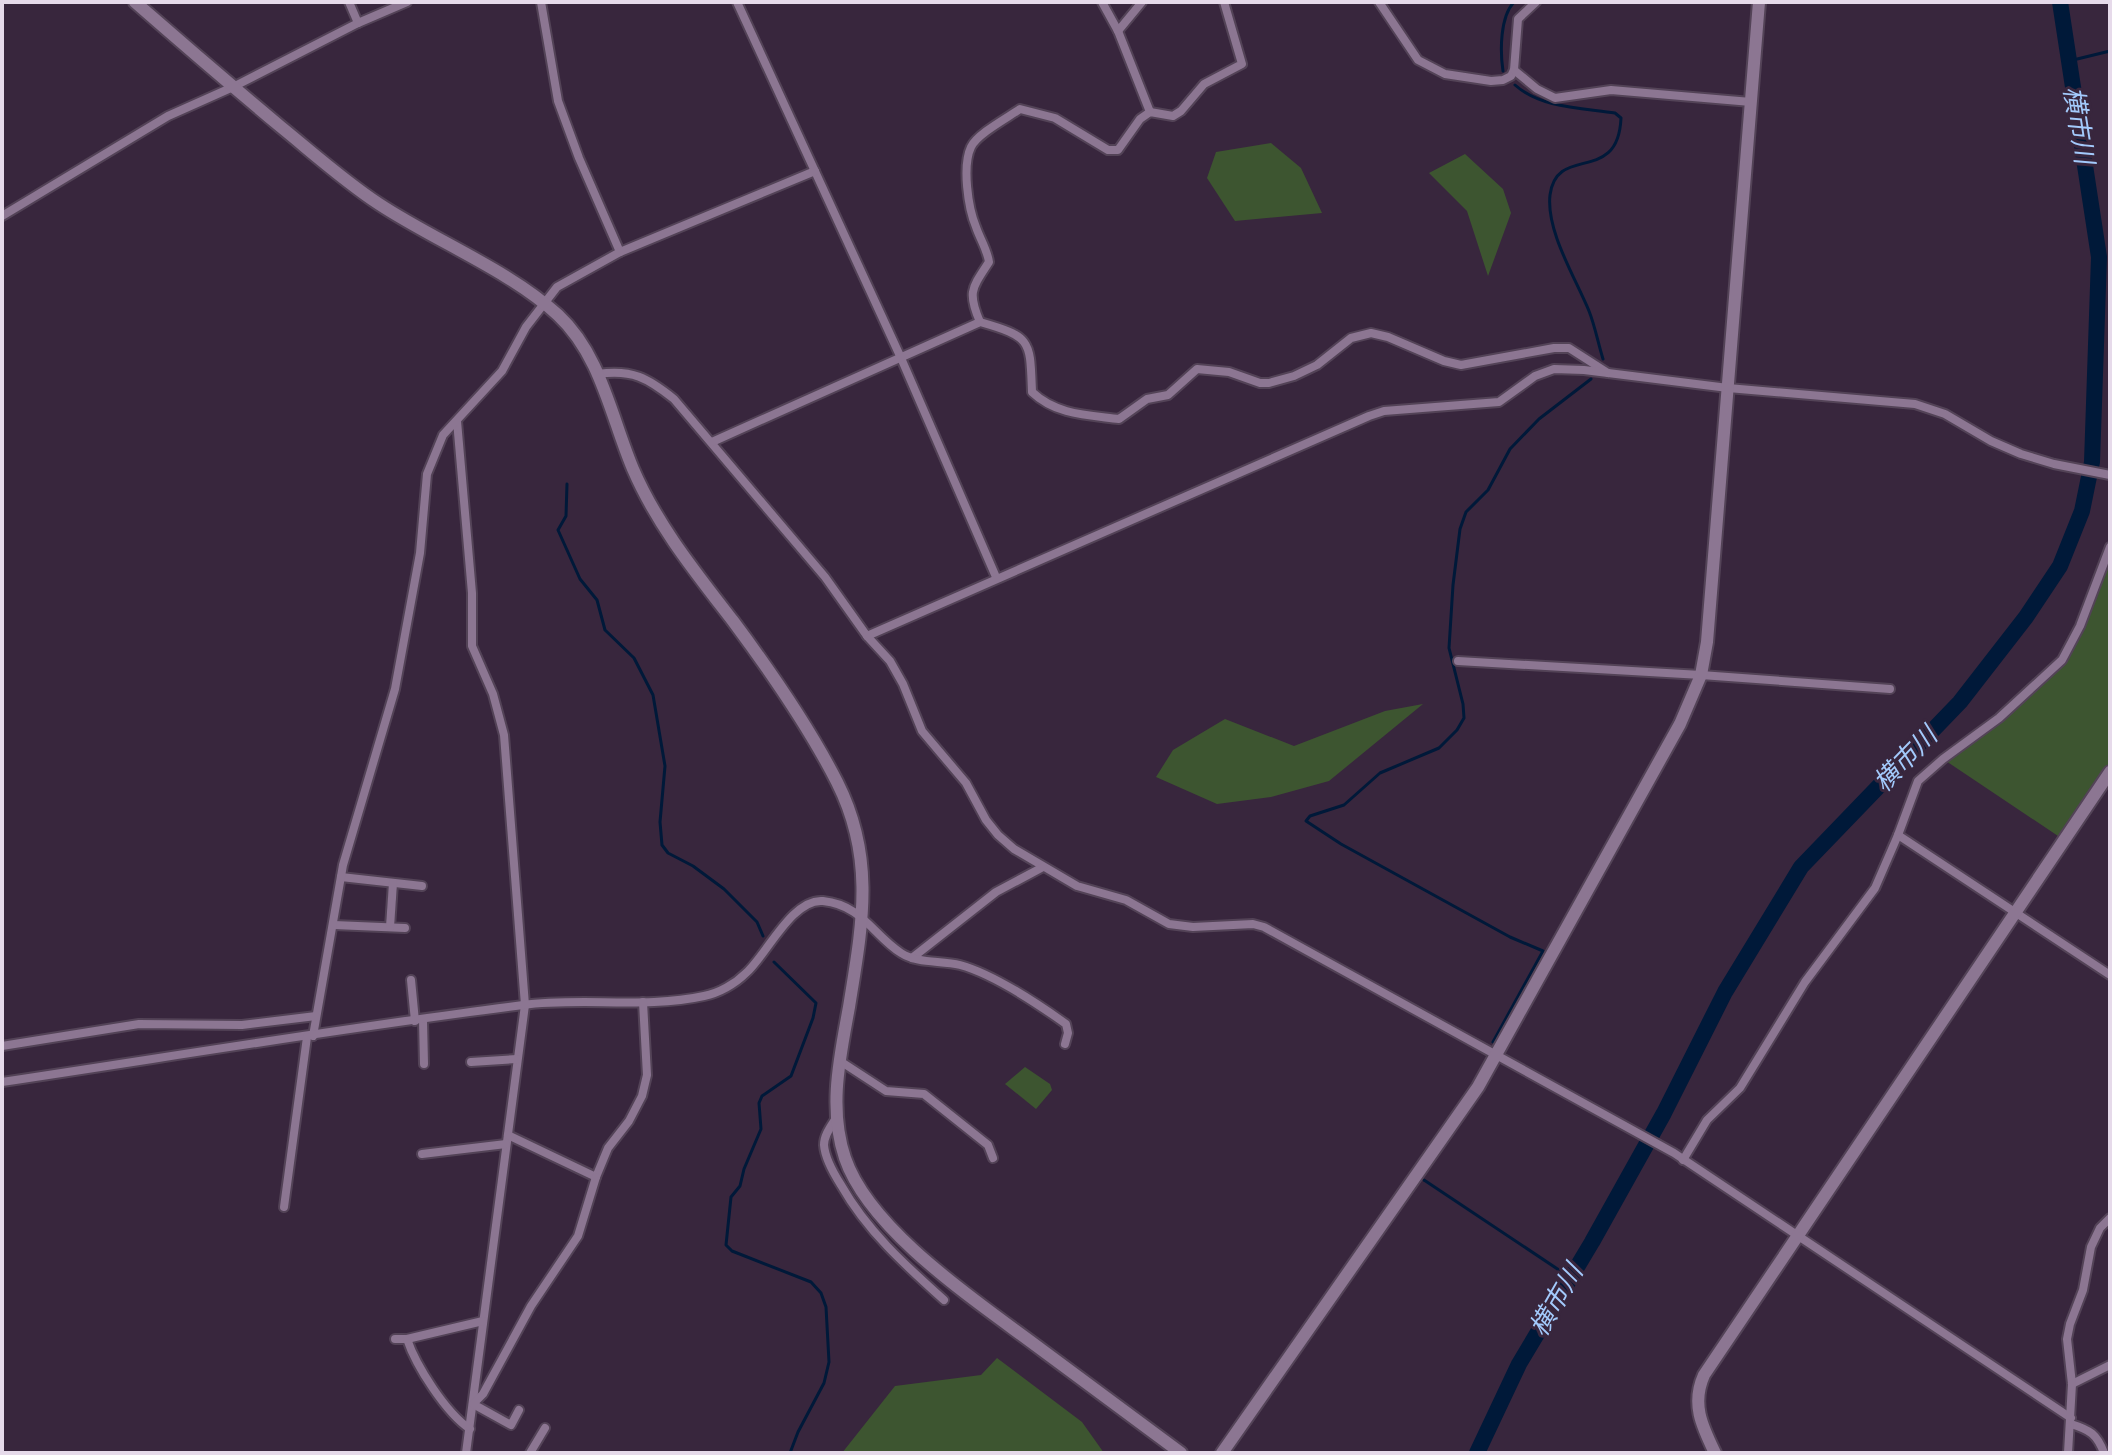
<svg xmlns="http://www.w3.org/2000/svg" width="2112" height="1455" viewBox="0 0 2112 1455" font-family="'Open Sans','Noto Sans JP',sans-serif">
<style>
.green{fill:#3d5530}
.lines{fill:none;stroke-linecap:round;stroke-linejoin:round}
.stream{stroke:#001939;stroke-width:3}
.river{stroke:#001939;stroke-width:16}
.street-casing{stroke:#534357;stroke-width:12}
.secondary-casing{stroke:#534357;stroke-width:16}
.street{stroke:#8c7692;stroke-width:8}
.secondary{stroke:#8c7692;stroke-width:12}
.labels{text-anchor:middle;stroke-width:6;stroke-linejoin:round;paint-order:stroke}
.water-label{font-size:26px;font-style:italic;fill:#a3cafc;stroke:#38263d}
</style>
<rect width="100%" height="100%" fill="#38263d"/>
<g class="green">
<polygon points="1271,143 1301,168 1322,213 1235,221 1207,178 1216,152"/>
<polygon points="1465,154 1503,189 1511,213 1488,276 1467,211 1429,173"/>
<polygon points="2110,547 2110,772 2064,840 1943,759 1999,718 2062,660"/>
<polygon points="1423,704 1329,781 1271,797 1217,804 1156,777 1173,750 1225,719 1294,746 1385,711"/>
<polygon points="1025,1067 1050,1084 1052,1090 1036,1109 1005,1084"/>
<polygon points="997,1358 1082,1422 1104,1453 842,1453 895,1386 981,1375"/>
</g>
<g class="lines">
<g class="stream">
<polyline points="2069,61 2110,51"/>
<path d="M 1503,71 C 1500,51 1500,17 1514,2"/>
<path d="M 1515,85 C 1541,108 1581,108 1615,113 L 1621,118 C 1618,186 1557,143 1550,195 C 1546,231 1575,277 1589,311 C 1595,326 1598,343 1603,359"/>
<polyline points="567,484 566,516 558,530 580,579 597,600 605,630 634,658 653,695 665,766 660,822 662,845 668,853 693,866 724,889 757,922 763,936"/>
<polyline points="774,962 816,1003 813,1018 791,1076 762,1096 759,1103 761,1129 744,1169 740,1186 731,1197 726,1245 732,1251 811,1282 821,1293 826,1307 829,1362 824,1383 798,1432 790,1453"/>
<polyline points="1493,1042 1543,951 1510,937 1341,844 1306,821 1310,816 1344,805 1380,773 1439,748 1457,730 1464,718 1463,704 1449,648 1453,585 1460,529 1466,512 1488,490 1510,449 1539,419 1591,379"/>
<polyline points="1424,1180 1571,1278"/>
</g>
<polyline class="river" points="1477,1453 1519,1364 1592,1242 1664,1113 1725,992 1801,867 1960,702 2026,617 2060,566 2082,511 2092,462 2099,257 2060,2"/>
<g class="street-casing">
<g id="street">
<polyline points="349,2 358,23"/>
<polyline points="541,2 558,101 579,158 620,252"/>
<polyline points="737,2 901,358 996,577"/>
<polyline points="1102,2 1118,31 1150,112"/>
<polyline points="1379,2 1418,60 1445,74 1491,81 1503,80 1511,76 1514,70 1518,19 1536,2"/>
<polyline points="1118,31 1142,2"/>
<polyline points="1514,70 1537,89 1555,98 1611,90 1751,102"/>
<polyline points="2,216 168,116 233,87 358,23 407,2"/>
<path d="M 980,322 C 967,292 972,288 989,262 C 987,249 980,239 976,227 C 968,208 962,166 971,147 C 977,134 1007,118 1020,109 L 1055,118 L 1108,150 L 1118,150 L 1140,119 L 1150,112 L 1173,116 L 1181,111 L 1204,84 L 1242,64 L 1224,2"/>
<path d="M 598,374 C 632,369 648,378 674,399 L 825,577 L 867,636 L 890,661 L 903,684 L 922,731 L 966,783 L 986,820 L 998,835 L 1014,849 L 1077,886 L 1126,900 L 1169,924 L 1193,927 L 1253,924 L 1264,927 L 1674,1153 L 2071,1418"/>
<polyline points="457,421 472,593 472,646 493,694 504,735 525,1005 466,1453"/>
<path d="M 712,442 L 980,322 C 1032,337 1030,340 1032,392 C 1056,415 1088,415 1119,419 L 1147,399 L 1168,395 L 1197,369 L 1229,372 L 1260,383 L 1269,383 L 1294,376 L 1317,365 L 1351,338 L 1371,333 L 1388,337 L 1444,361 L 1461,365 L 1554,348 L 1569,348 L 1608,373"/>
<polyline points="867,636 1369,416 1384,411 1499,402 1535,376 1554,369 1584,370 1728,388 1915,404 1945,414 1991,441 2021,454 2054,464 2110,475"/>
<polyline points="1458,661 1701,675 1890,689"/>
<polyline points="1898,835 2110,975"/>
<polyline points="341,877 422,886"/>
<polyline points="334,925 405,928"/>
<polyline points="390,927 393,883"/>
<polyline points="912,958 996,892 1043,867"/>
<polyline points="411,980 415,1021"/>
<polyline points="423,1020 424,1064"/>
<polyline points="313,1036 343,865 395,689 420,553 427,474 443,435 502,371 526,327 557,287 620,252 815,171"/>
<polyline points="2,1046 139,1024 242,1025 316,1016"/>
<polyline points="840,1061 886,1091 924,1094 988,1145 993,1158"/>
<polyline points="471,1062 517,1059"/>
<path d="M 2,1082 C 175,1056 349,1027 523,1005 C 582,997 645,1009 704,996 C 719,993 735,984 746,973 C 766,956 792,898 823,901 C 862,905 873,935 901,953 C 918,964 941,960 960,965 C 993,974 1038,1004 1066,1024 L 1068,1033 L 1065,1044"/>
<path d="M 836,1118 C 831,1126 824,1135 824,1145 C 825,1159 834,1174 841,1185 C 867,1231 905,1265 944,1300"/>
<polyline points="508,1135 596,1177 608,1148 629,1121 642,1096 647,1075 643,1002"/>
<polyline points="422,1154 506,1144"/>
<polyline points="1683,1160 1707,1120 1740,1088 1805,982 1875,888 1898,835 1918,781 1943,759 1999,718 2062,660 2080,626 2110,547"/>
<polyline points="284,1207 307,1037"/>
<polyline points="395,1339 407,1339 483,1321"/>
<path d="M 407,1339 C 416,1366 446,1413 470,1429"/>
<polyline points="2072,1384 2110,1365"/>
<polyline points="519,1410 511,1425 473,1404 483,1394 531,1306 578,1236 596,1177"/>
<path d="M 2071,1424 C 2090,1430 2097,1434 2104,1453"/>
<polyline points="530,1453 545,1428"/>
<polyline points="2068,1453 2072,1384 2067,1339 2070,1324 2083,1290 2091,1247 2100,1228 2110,1218"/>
</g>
</g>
<g class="secondary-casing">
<g id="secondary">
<path d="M 135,2 C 183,44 232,86 281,127 C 313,153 344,181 379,204 C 435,241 509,270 558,315 C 601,355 611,417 633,469 C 657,525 696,573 733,621 C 771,672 808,725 837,782 C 876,859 862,926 849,1007 C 840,1057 828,1108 845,1158 C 870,1232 981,1304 1042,1350 C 1088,1384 1135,1419 1181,1453"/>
<polyline points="1222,1453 1478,1087 1680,724 1701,675 1707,642 1759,2"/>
<path d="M 1715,1453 C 1702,1426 1691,1404 1704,1375 L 2110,772"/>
</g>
</g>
<use href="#street" class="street"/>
<use href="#secondary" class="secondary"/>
</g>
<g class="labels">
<g class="water-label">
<text transform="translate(2079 125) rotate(81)" y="9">横市川</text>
<text transform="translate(1905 759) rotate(-46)" y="9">横市川</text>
<text transform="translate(1556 1300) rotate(-60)" y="9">横市川</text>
</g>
</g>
<rect width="2112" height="1455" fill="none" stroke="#e6daea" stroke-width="8"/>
</svg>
